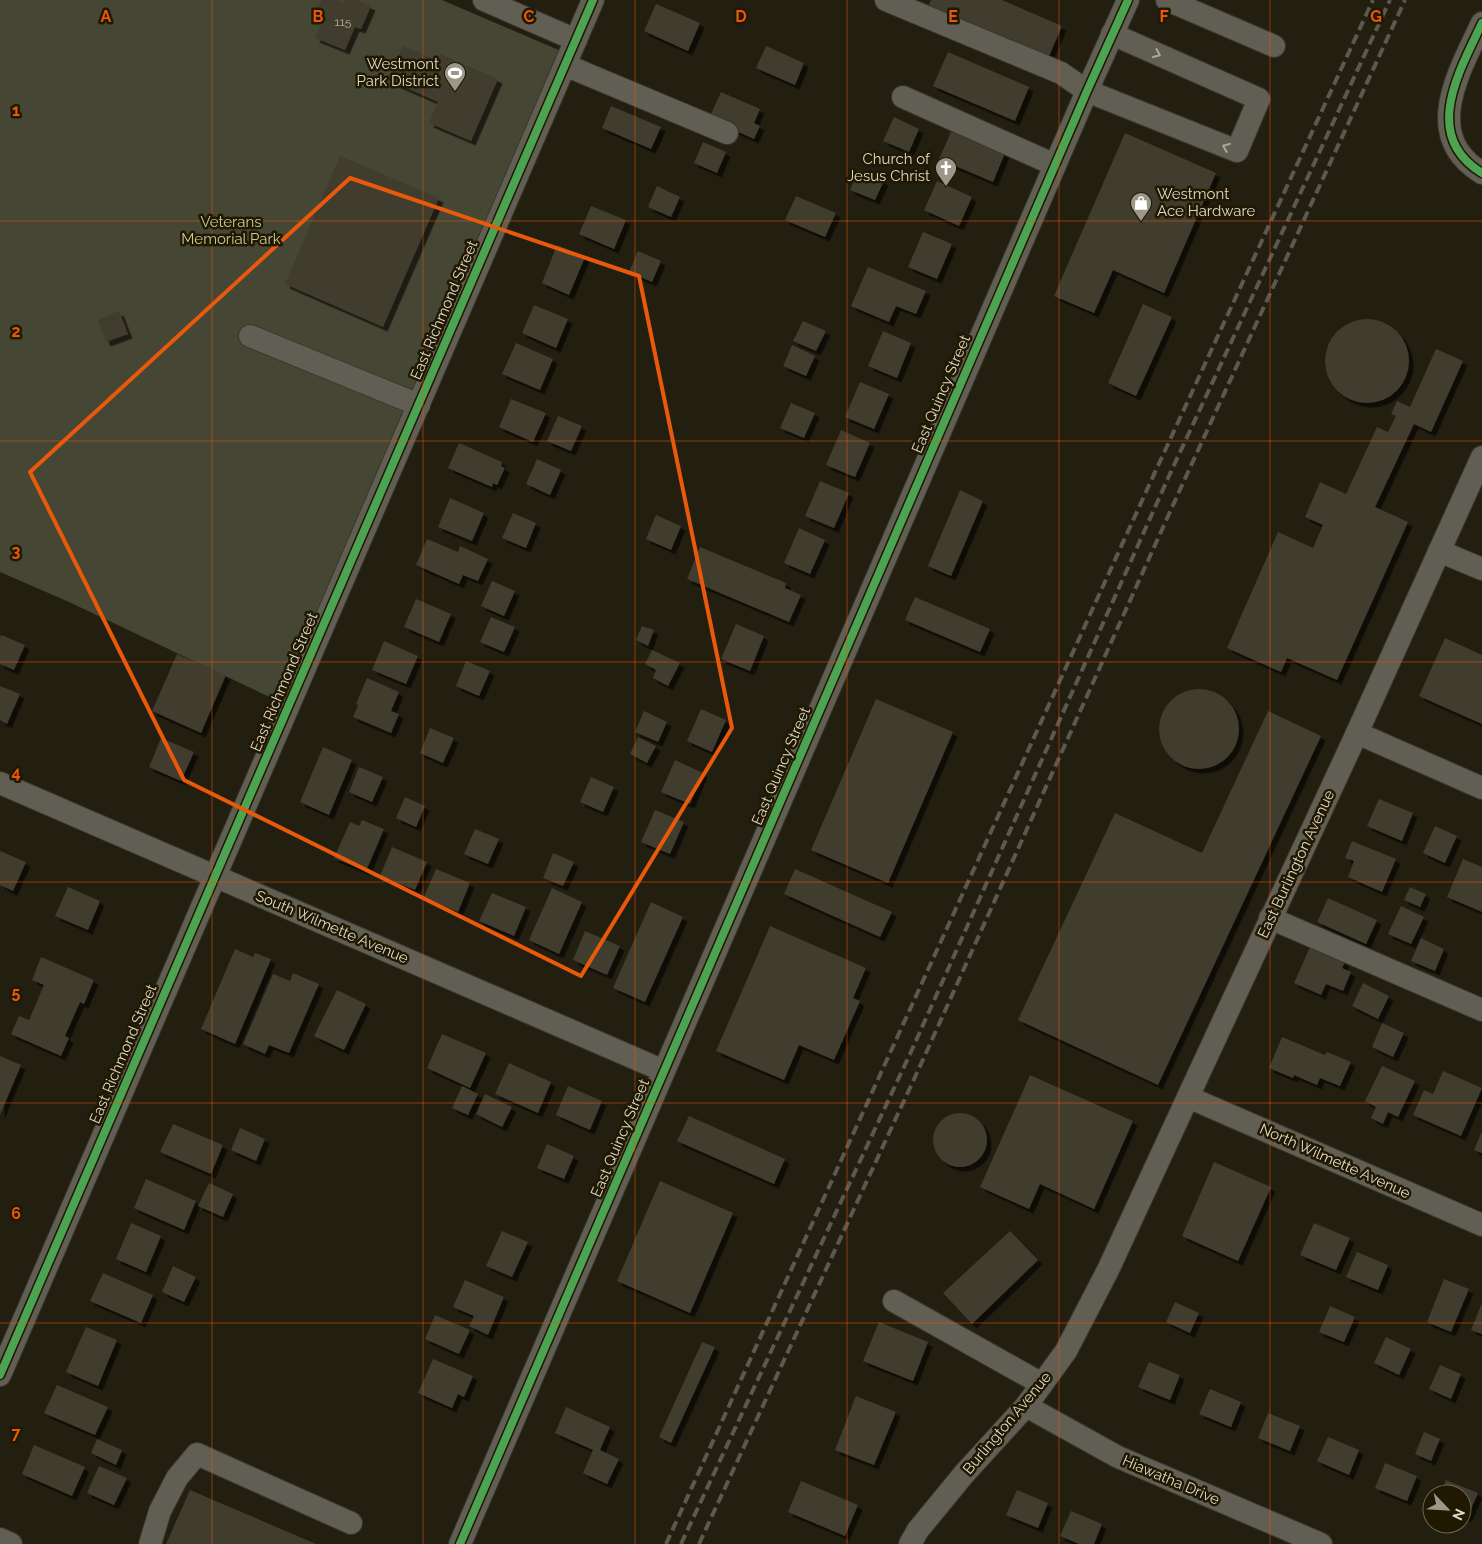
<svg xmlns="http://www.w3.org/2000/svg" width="1482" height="1544" viewBox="0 0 1482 1544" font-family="Raleway,sans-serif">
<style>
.green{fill:#454634}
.building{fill:#403c2f;filter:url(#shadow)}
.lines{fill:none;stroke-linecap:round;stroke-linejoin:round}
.minor-casing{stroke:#3a372d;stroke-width:24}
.minor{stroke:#615e53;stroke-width:22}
.rail{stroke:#5b584e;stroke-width:4;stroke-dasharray:10 5;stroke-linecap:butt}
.cycleway-casing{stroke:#201801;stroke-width:11}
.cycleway{stroke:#4ca352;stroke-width:8}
.oneway{stroke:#aca89a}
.marked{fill:none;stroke:#e8590c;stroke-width:4;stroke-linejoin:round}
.grid{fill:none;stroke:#e8590c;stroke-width:1;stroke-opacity:0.55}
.labels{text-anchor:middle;stroke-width:5;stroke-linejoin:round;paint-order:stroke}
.number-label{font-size:12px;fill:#b6b2a3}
.poi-label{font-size:15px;fill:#ded9ca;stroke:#201801;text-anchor:end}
.park-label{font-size:15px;fill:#c7ca94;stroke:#201801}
.street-label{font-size:15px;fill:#ded9ca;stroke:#201801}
.grid-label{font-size:16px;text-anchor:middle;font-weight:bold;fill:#e8590c;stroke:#201801;stroke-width:5;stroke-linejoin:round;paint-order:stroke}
</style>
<defs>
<filter id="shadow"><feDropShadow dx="4.5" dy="4.5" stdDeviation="0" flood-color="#0009"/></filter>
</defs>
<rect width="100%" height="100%" fill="#221e10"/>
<polygon class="green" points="0,0 442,0 561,51 278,701 69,602 0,572"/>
<g class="building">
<polygon points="321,0 339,0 343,2 344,0 357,0 371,6 361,29 355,27 345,50 315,38 324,18 315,14"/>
<polygon points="931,0 1002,0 1062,26 1047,61 927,9"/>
<polygon points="656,4 700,23 688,51 644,31"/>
<polygon points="403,46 437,60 440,54 498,79 471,141 429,123 438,102 388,80"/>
<polygon points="766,46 804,63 795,85 756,68"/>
<polygon points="948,52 1029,87 1015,121 933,86"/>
<polygon points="721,92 760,109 754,123 760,126 754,139 732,129 734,123 711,114"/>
<polygon points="611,106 661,127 651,149 602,128"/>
<polygon points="894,117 919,129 909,152 883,141"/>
<polygon points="952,130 1005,153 993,182 939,159"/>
<polygon points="1125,133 1216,173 1164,293 1113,270 1094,313 1054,296"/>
<polygon points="703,142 726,152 717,173 694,163"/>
<polygon points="340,156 439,198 383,327 285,284"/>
<polygon points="859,170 884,181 875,200 850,190"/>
<polygon points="937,181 972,197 959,226 924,210"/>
<polygon points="657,186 680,197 671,217 648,207"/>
<polygon points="796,196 836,213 825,237 785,220"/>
<polygon points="591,206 626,220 614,249 579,234"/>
<polygon points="923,232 952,244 937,279 908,267"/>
<polygon points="557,245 585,257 569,295 542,283"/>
<polygon points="638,251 661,261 652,282 629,272"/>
<polygon points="868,267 926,291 916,314 896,306 889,322 851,306"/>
<polygon points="1143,304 1172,317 1136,396 1108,383"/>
<polygon points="534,305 568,319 556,348 522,333"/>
<polygon points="119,311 128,334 106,342 98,320"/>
<circle cx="1367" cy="361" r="42"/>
<polygon points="803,321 826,331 816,351 793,341"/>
<polygon points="883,331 911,343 897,378 868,366"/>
<polygon points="516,343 553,359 540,390 502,374"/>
<polygon points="792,345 815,356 806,376 783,366"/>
<polygon points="1436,349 1463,361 1431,432 1414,424 1375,507 1408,522 1337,680 1287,658 1281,672 1227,648 1278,532 1313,548 1323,525 1305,517 1320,482 1346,494 1377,427 1388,432 1396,416 1391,414 1397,401 1410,407"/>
<polygon points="860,382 889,394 874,429 845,417"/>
<polygon points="511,399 546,413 533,442 499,427"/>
<polygon points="791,403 815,413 804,438 780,428"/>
<polygon points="558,416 582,426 571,451 547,441"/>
<polygon points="841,430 870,443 855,477 826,465"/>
<polygon points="459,443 502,462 501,466 505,468 497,485 493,483 492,487 448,468"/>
<polygon points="537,459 561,470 550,495 526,484"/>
<polygon points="820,481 849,493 834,528 805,516"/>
<polygon points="960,490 983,501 951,576 928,566"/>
<polygon points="450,498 484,513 472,541 438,527"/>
<polygon points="513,513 536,523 526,548 502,538"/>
<polygon points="656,515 681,526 671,550 646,539"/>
<polygon points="799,528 825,540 810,574 784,563"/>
<polygon points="427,539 458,552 460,546 488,559 478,581 463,575 459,584 416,565"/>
<polygon points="700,547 786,583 785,588 801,595 789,622 687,579"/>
<polygon points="492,581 515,591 504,616 481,606"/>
<polygon points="915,597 990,629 980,652 905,620"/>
<polygon points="416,599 451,614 439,642 404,627"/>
<polygon points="491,617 515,627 504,652 480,642"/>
<polygon points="736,624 764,636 750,671 721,659"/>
<polygon points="642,626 654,630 648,646 636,640"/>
<polygon points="1,635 25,645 14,670 0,664 0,638"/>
<polygon points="1445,638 1482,655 1482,724 1419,696"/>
<polygon points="384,641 418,656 406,684 372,670"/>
<polygon points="652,650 680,663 668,686 653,678 656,670 645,664"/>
<polygon points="177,654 226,675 201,733 152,711"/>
<polygon points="466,661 490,671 479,696 456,686"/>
<polygon points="367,678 399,692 391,711 399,714 391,733 353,717 358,705 356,704"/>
<polygon points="0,686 20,694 7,724 0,720"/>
<circle cx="1199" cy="729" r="40"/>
<polygon points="876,699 953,732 888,883 811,850"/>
<polygon points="701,709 726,720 712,752 687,741"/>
<polygon points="644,711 667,722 658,742 635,732"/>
<polygon points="1268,711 1321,736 1158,1085 1018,1020 1115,813 1202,853"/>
<polygon points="430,728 454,738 443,763 420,753"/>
<polygon points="638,737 656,746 647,763 630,754"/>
<polygon points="161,738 194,752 181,781 149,767"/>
<polygon points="323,747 352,760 329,815 300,802"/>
<polygon points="675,760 703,773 690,804 661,792"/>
<polygon points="359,767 383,777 372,802 349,792"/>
<polygon points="591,777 614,787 603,812 580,802"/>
<polygon points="405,797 425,806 416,827 396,818"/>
<polygon points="1379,799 1413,813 1402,841 1367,826"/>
<polygon points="655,810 684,822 670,854 641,842"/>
<polygon points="362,820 384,829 366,871 334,858 350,822 359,826"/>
<polygon points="1435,826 1457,836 1445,863 1423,853"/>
<polygon points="475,829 499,839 488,864 464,854"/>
<polygon points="1352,841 1396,859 1382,892 1348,877 1354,861 1345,858"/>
<polygon points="392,847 427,862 415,890 380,876"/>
<polygon points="0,851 26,862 13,891 0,885"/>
<polygon points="553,853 574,862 563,886 543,878"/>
<polygon points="1463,859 1482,867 1482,912 1447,897"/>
<polygon points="436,869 470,883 458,912 424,897"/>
<polygon points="795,869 892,912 880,937 784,894"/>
<polygon points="68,887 100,901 88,930 55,916"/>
<polygon points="1410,887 1426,894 1420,907 1404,900"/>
<polygon points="552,888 582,902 559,954 529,940"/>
<polygon points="492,893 526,907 514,936 479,921"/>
<polygon points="1328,898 1377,920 1366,944 1317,922"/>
<polygon points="651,902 683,917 645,1002 613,988"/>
<polygon points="1401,906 1424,917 1411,944 1388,934"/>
<polygon points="770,926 866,968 853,998 860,1001 834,1060 799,1045 784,1080 716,1051"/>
<polygon points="585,931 620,946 607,975 573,960"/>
<polygon points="1421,938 1444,949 1435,971 1411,961"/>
<polygon points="1310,947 1345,962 1342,968 1351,972 1343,991 1326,984 1321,995 1294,983"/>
<polygon points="235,949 253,957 255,953 271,959 235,1044 201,1029"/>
<polygon points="41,957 94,980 84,1004 80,1002 65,1036 69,1038 61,1056 11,1034 19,1016 29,1020 44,985 32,980"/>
<polygon points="293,973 319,984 289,1053 269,1045 265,1054 243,1044 273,974 290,981"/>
<polygon points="1363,983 1389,996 1378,1019 1352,1006"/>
<polygon points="337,990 366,1004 344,1050 314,1036"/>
<polygon points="1382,1023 1404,1033 1393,1057 1372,1047"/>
<polygon points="442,1034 486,1053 470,1088 427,1068"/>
<polygon points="1282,1037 1325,1055 1327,1052 1351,1062 1340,1086 1320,1078 1317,1085 1294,1075 1293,1078 1269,1068"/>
<polygon points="0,1056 21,1065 0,1115"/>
<polygon points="509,1063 551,1082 538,1113 495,1094"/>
<polygon points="1382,1066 1415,1081 1398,1117 1388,1112 1383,1124 1371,1118 1376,1107 1365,1101"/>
<polygon points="1443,1071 1482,1088 1461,1136 1413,1115 1424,1090 1433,1094"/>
<polygon points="1030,1075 1133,1121 1094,1209 1040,1184 1029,1209 980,1187"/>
<polygon points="462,1086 478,1094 468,1115 452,1108"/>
<polygon points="568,1086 602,1101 590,1130 556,1115"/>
<polygon points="485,1094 512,1107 502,1127 476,1114"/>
<circle cx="960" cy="1140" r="27"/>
<polygon points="689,1116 785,1159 774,1184 677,1141"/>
<polygon points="173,1124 223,1145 211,1174 160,1152"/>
<polygon points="240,1128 265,1139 256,1161 231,1150"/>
<polygon points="1482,1131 1482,1153 1474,1150"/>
<polygon points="547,1144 574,1156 564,1179 537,1168"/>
<polygon points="1214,1162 1271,1187 1238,1261 1182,1236"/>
<polygon points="146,1179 196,1201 184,1230 134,1208"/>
<polygon points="660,1181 733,1213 690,1313 617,1281"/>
<polygon points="209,1183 233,1194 223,1217 198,1206"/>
<polygon points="131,1223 161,1236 146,1272 116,1259"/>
<polygon points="1314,1223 1350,1238 1336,1270 1300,1255"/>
<polygon points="502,1231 528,1242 512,1277 486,1266"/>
<polygon points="1010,1231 1038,1260 972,1324 943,1293"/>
<polygon points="1357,1252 1388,1265 1378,1290 1346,1277"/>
<polygon points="173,1266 196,1277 184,1302 162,1292"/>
<polygon points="103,1273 153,1295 141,1323 90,1301"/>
<polygon points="1444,1279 1469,1289 1451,1332 1427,1322"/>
<polygon points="465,1280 504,1297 488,1335 469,1326 474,1316 453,1307"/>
<polygon points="1175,1302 1199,1313 1190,1333 1166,1322"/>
<polygon points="1482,1303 1482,1334 1471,1330"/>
<polygon points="1330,1306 1355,1317 1344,1342 1319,1332"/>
<polygon points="435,1315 470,1330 459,1354 425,1339"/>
<polygon points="879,1322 928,1342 913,1381 863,1361"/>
<polygon points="86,1327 117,1340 98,1386 66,1372"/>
<polygon points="1386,1337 1411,1349 1399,1375 1374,1363"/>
<polygon points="702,1342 715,1347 671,1443 659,1437"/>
<polygon points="433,1359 473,1376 464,1397 458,1394 452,1408 418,1393"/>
<polygon points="1149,1362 1180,1375 1170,1400 1138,1387"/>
<polygon points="1440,1365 1461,1374 1451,1399 1429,1389"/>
<polygon points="57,1385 108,1407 95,1435 44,1413"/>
<polygon points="1210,1389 1241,1402 1231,1427 1199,1414"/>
<polygon points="856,1396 896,1412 874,1465 835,1450"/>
<polygon points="566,1407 610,1427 600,1450 619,1459 607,1484 583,1473 593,1450 555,1433"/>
<polygon points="1268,1413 1300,1426 1290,1451 1258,1438"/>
<polygon points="1424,1432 1440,1439 1431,1461 1415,1454"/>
<polygon points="1328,1437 1359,1450 1349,1475 1317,1461"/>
<polygon points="97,1439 122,1450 116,1465 91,1453"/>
<polygon points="34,1445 85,1467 72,1496 22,1474"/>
<polygon points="1385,1463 1417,1476 1407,1501 1375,1488"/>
<polygon points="99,1466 127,1478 114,1505 87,1493"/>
<polygon points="1446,1480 1478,1493 1467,1518 1462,1516 1462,1494 1440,1494"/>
<polygon points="801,1481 858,1505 845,1536 788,1512"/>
<polygon points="190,1490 316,1544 166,1544"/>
<polygon points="1017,1490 1048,1503 1038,1528 1006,1515"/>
<polygon points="1071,1511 1102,1524 1094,1544 1079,1544 1060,1536"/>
</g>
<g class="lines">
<g class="minor-casing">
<g id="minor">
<polyline points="484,0 576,40"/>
<polyline points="886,0 1061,73 1087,91 1237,151 1259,99 1112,34"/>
<polyline points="1167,0 1274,46"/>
<path d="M 1482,23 C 1459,72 1421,136 1482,173"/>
<polyline points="565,65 727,133"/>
<polyline points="903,97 1055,165"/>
<polyline points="250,336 419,405"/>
<polyline points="1439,551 1482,569"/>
<polyline points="1357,733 1482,788"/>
<polyline points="0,783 664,1071"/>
<polyline points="1270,918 1482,1010"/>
<polyline points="1188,1097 1482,1225"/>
<polyline points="894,1301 1042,1384"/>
<polyline points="0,1375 593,0"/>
<polyline points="1026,1406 1118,1457 1321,1544"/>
<polyline points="0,1539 11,1544"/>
<polyline points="150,1544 160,1511 177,1478 197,1454 351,1523"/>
<polyline points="460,1544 1087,91 1128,0"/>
<polyline points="910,1544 918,1530 964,1474 1026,1406 1066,1351 1108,1270 1188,1097 1357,733 1482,457"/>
</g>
</g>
<use href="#minor" class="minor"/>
<g class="rail">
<polyline points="666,1544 1156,470 1373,0"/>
<polyline points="681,1544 910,1054 1169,476 1390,0"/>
<polyline points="699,1544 921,1064 1183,483 1405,0"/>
</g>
<g class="cycleway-casing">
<g id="cycleway">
<path d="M 1482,23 C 1459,72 1421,136 1482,173"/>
<polyline points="0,1375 593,0"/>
<polyline points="460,1544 1087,91 1128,0"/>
</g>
</g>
<use href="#cycleway" class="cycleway"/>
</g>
<defs><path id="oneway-chevron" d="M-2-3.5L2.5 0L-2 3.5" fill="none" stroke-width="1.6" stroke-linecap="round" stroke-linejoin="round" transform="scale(1.25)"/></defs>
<g class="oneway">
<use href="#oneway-chevron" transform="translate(1157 54) rotate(24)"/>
<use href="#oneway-chevron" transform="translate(1226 147) rotate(-158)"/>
</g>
<path class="marked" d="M 350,178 L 639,276 L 732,728 L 581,976 L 184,780 L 30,472 Z"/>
<path class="grid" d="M 212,0 L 212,1544M 423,0 L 423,1544M 635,0 L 635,1544M 847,0 L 847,1544M 1059,0 L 1059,1544M 1270,0 L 1270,1544M 0,221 L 1482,221M 0,441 L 1482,441M 0,662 L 1482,662M 0,882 L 1482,882M 0,1103 L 1482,1103M 0,1323 L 1482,1323"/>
<defs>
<g id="stadium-pin" transform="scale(1.125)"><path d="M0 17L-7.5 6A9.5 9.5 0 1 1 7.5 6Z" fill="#9c9889" stroke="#201801"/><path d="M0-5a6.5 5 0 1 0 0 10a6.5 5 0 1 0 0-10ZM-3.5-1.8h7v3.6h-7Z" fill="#fff"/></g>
<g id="church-pin" transform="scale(1.125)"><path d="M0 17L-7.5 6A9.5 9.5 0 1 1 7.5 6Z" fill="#9c9889" stroke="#201801"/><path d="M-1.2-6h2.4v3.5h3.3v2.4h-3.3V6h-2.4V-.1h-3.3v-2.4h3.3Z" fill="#fff"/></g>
<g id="shop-pin" transform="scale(1.125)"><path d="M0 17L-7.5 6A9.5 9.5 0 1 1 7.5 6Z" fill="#9c9889" stroke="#201801"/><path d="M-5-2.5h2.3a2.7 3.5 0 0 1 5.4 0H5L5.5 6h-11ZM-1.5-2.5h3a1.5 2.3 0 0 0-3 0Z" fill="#fff"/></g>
</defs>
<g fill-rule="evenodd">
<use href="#stadium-pin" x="455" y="73"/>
<use href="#church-pin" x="946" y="168"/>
<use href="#shop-pin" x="1141" y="203"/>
</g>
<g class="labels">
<g class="number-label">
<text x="343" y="26">115</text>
</g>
<g class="poi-label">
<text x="439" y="69">Westmont<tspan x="439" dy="17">Park District</tspan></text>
<text x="930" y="164">Church of<tspan x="930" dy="17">Jesus Christ</tspan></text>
<text x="1157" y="199" text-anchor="start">Westmont<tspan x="1157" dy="17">Ace Hardware</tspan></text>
</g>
<g class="park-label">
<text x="231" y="227">Veterans<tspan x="231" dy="17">Memorial Park</tspan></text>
</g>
<g class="street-label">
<text transform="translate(444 310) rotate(-67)" y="5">East Richmond Street</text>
<text transform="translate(941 394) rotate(-67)" y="5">East Quincy Street</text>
<text transform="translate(284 682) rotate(-67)" y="5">East Richmond Street</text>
<text transform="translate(781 766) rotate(-67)" y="5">East Quincy Street</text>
<text transform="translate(1296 864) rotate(-65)" y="5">East Burlington Avenue</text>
<text transform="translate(332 927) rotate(23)" y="5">South Wilmette Avenue</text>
<text transform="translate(123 1054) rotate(-67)" y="5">East Richmond Street</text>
<text transform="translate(620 1138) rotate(-67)" y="5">East Quincy Street</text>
<text transform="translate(1335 1161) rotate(24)" y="5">North Wilmette Avenue</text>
<text transform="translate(1007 1423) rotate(-50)" y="5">Burlington Avenue</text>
<text transform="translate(1171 1480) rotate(23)" y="5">Hiawatha Drive</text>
</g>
</g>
<g class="grid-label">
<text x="106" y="22">A</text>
<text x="318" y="22">B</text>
<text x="529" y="22">C</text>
<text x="741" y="22">D</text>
<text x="953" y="22">E</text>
<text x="1164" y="22">F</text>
<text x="1376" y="22">G</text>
<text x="16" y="116">1</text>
<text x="16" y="337">2</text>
<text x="16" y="557">3</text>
<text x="16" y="778">4</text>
<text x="16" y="998">5</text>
<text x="16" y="1219">6</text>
<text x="16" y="1439">7</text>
</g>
<g transform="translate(1447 1509) rotate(115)"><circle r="24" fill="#201801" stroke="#6c6551"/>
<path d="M0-4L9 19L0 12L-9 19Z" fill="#9c9889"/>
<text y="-8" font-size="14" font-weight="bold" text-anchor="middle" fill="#ded9ca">N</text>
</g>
</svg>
